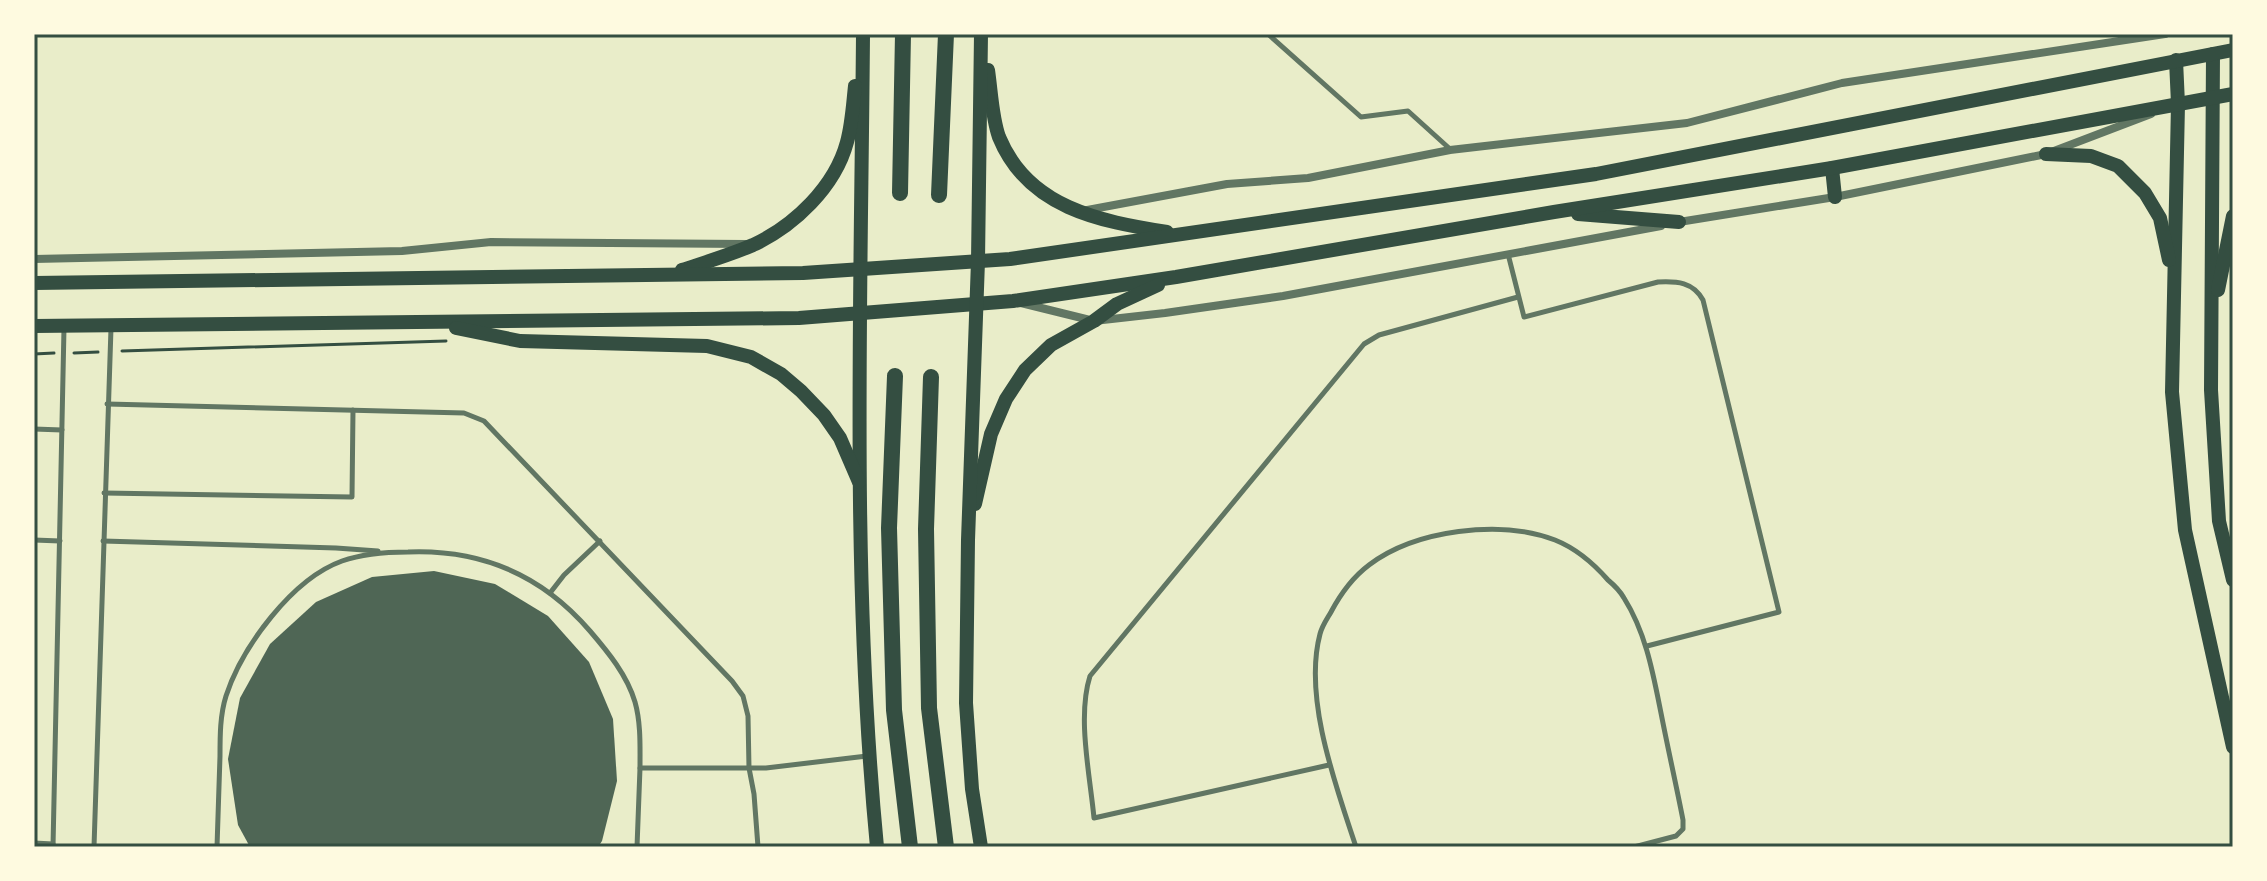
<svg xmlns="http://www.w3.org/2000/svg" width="2267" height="881" viewBox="0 0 2267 881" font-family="'Nunito Sans',sans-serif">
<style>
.building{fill:#4f6655}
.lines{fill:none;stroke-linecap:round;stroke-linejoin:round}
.path{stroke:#344e41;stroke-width:3}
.service{stroke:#617663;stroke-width:5}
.minor{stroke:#617663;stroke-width:8}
.secondary{stroke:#344e41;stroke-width:14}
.trunk{stroke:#344e41;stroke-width:16}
.neatline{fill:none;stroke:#344e41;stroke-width:3}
</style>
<rect width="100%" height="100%" fill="#e9edc9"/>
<polygon class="building" points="434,571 495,584 548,616 589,662 613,719 617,781 602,841 598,847 250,847 238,825 228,759 240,698 270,644 316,602 372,577"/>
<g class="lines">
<g class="path">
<polyline points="122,351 446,341"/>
<polyline points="74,353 98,352"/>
<polyline points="34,354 54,353"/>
</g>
<g class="service">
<polyline points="1268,34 1361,117 1408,111 1450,149"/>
<path d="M 1508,254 L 1524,317 L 1658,282 C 1677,281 1693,282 1703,300 L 1779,612 L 1647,646"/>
<polyline points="107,404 464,413 484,421 732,681 743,696 748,716 749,768 754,794 758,847"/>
<polyline points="34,429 62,430"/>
<polyline points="104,493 352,497 353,410"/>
<polyline points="34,540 60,541"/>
<polyline points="103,541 336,548 378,551"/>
<polyline points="550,593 564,575 600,541"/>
<path d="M 1329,765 L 1094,818 C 1090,775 1077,717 1090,676 L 1364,344 L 1379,335 L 1518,297"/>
<polyline points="34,843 53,844"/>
<polyline points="53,847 64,328"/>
<polyline points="94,847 111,328"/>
<path d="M 217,847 C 218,817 219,786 220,756 C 220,736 220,715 226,696 C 242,647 292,579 342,561 C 362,554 387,552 408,552 C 482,549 542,575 590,631 C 608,652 627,675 635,702 C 641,723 640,747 640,768 L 766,768 L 867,756"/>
<polyline points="637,847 640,768"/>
<path d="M 1356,847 C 1336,786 1303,698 1320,634 C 1322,626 1327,619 1331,612 C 1340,595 1353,577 1369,565 C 1415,530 1500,519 1555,540 C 1575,548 1594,564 1608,580 C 1614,585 1620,591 1624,598 C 1646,633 1653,673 1661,713 C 1668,749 1676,784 1683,820 L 1683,829 L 1676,836 L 1634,847"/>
</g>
<g class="minor">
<polyline points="1082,211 1227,184 1308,178 1450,150 1687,123 1842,83 2165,34"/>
<polyline points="1679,222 1835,197 2046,154 2151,114"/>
<polyline points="34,259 402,251 491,242 746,244"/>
<polyline points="1021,303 1094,321 1165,313 1283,296 1661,226"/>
</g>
<g class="secondary">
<path d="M 863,34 C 861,305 851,577 877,847"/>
<polyline points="2213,54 2211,390 2219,521 2233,580"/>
<polyline points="2176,60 2178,104 2172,392 2185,530 2233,747"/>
<path d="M 988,70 C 991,90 992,118 999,137 C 1028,208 1099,221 1167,232"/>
<polyline points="2046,154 2091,156 2118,166 2145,193 2160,218 2169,260"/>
<polyline points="1832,168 1835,197"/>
<polyline points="1578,214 1679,222"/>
<path d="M 682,270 C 706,262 730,255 753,245 C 794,226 835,187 847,142 C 852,124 853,104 855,86"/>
<polyline points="34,283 803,273 1010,259 1596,174 2233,50"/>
<polyline points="2218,290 2233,216"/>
<polyline points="34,326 799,318 1013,301 1176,277 1554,212 1832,168 2233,94"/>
<polyline points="456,328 520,341 707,346 751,357 781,374 801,391 824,415 840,438 859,482"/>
<polyline points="975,504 991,434 1006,399 1025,370 1051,345 1094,321 1117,304 1158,285"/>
<polyline points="981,847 972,789 966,703 968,540 978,261 981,34"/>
</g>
<g class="trunk">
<polyline points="900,193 903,34"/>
<polyline points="939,195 946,34"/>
<polyline points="895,376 889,528 894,710 910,847"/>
<polyline points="931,377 926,529 929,708 946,847"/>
</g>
</g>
<rect width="2267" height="881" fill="none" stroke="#fefae0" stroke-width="72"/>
<rect x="36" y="36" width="2195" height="809" class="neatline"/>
</svg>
